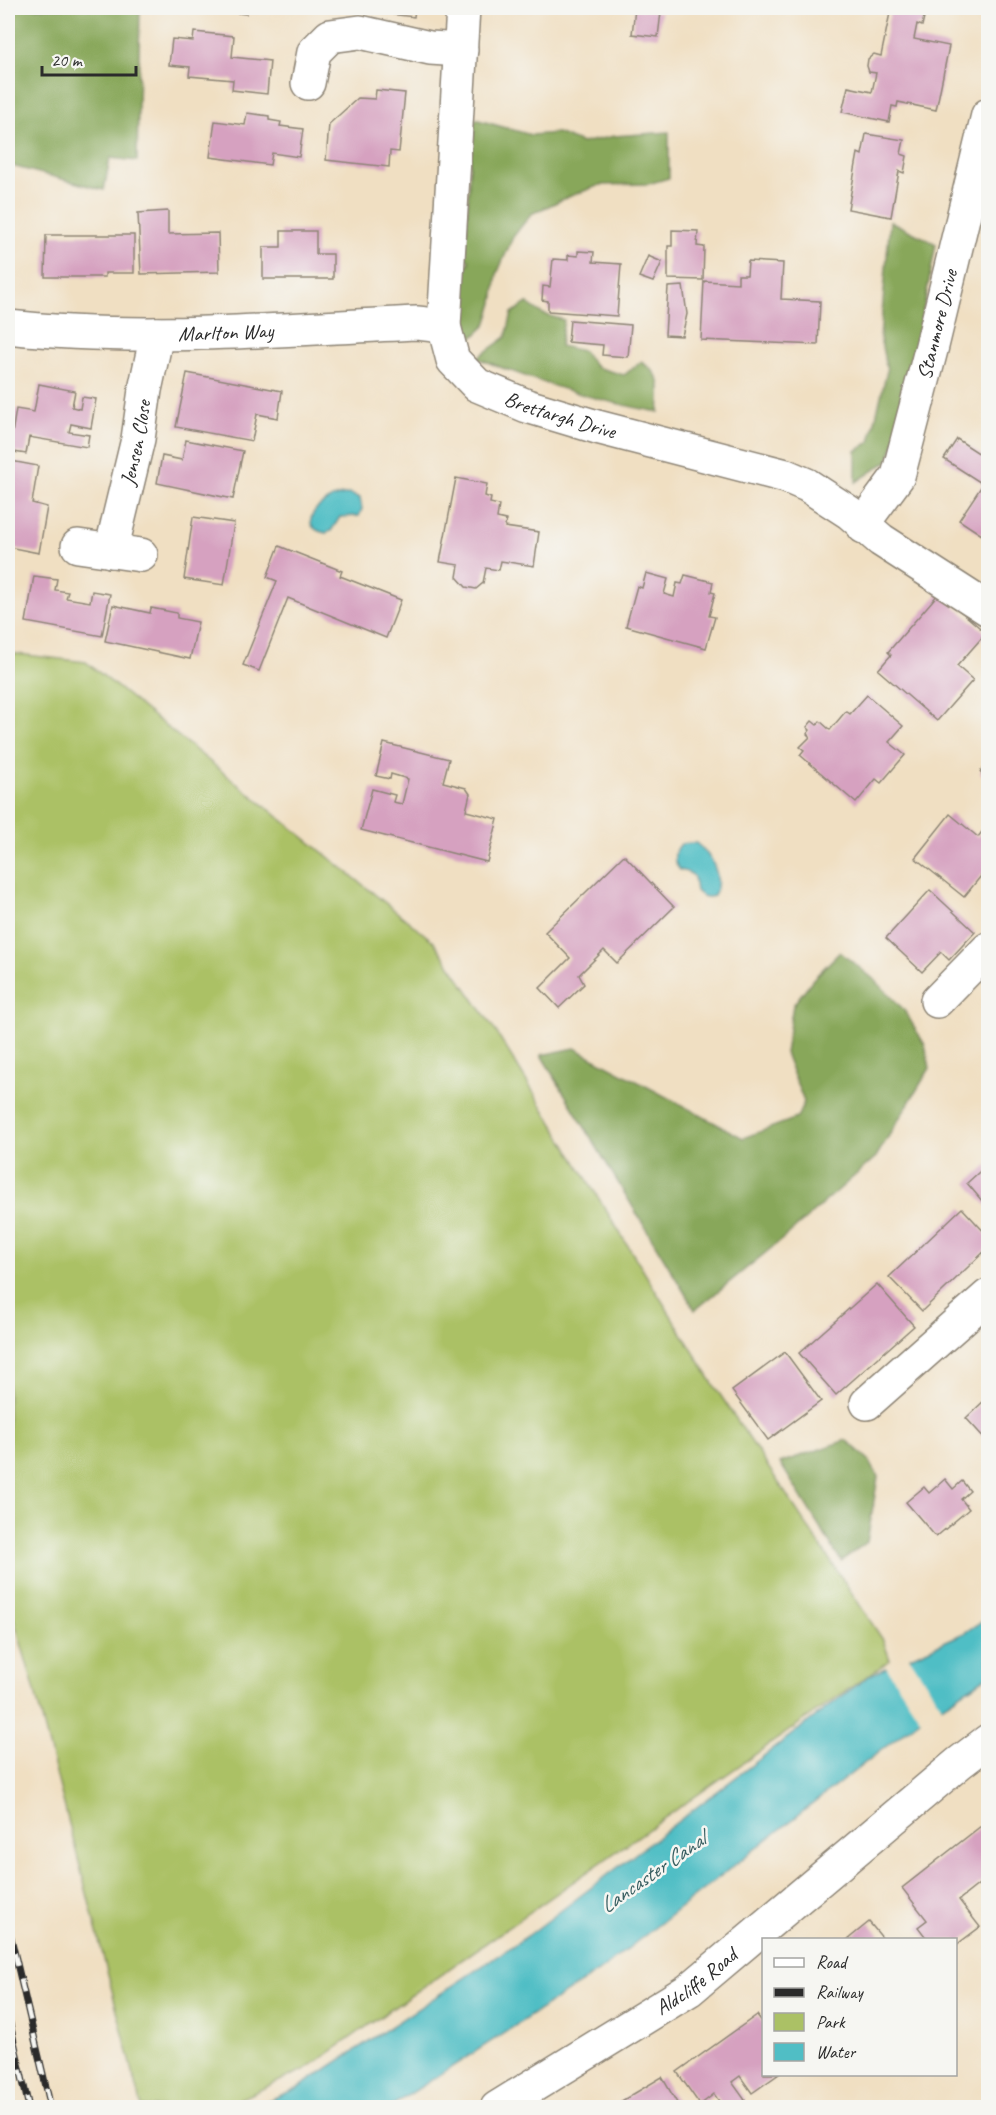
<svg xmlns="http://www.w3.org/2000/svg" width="996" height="2115" viewBox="0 0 996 2115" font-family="Caveat,sans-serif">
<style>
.green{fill:#abc165;stroke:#6b7648;stroke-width:1.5}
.forest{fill:#88a75a;stroke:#5a6942;stroke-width:1.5}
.water{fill:#50bec5;stroke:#3e7478;stroke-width:1.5}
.pier{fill:#f0dfc2}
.building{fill:#d6a1c0}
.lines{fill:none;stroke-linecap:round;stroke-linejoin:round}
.minor-casing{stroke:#8e8576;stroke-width:36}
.minor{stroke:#fff;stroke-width:33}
.rail-casing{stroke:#2b2b2b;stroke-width:7}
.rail{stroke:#f6f6f2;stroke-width:4.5;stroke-dasharray:14;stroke-linecap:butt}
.labels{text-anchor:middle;stroke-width:5;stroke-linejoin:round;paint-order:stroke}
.street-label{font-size:21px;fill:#2b2b2b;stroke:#f6f6f2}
.water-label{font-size:22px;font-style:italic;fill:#385e61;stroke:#f6f6f2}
</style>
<rect width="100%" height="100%" fill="#f6f6f2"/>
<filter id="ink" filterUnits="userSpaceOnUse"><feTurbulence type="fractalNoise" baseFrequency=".0167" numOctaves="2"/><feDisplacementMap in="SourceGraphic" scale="12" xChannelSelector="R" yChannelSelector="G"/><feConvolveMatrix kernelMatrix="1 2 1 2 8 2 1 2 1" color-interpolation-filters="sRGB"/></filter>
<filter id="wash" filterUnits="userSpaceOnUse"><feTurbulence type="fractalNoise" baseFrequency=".008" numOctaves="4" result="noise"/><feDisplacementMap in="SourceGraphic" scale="24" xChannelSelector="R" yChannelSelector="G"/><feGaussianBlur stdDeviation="1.35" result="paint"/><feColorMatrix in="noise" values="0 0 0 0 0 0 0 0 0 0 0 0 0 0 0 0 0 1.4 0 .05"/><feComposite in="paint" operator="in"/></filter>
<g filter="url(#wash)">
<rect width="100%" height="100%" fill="#f0dfc2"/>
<polygon class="green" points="8,653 86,662 434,942 495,1030 715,1387 883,1640 890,1660 306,2069 222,2107 142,2107 33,1684 8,1599"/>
<g class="forest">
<polygon points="8,8 140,8 137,161 110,158 104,190 8,165"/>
<polygon points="475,119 531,135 557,133 582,143 614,136 669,132 669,178 648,184 600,185 568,197 531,214 513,237 497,274 493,303 486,325 470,340 461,326 465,264 469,264 469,260 465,258 470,164"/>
<polygon points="890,221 936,244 902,422 888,461 856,482 856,451 870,442 887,371 880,337"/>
<path d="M 527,303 L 543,314 L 564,320 L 560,346 L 583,351 L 596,367 L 624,375 L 641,362 C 664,375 661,388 659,412 C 594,401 537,382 477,358 L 506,337 L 512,313 Z"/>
<polygon points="840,952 876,981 904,1010 925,1045 930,1068 876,1157 785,1237 695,1310 541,1055 575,1048 743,1138 797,1118 804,1102 785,1053 793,1005 813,979"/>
<polygon points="846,1440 869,1460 878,1477 867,1542 841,1561 780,1463"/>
</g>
<g class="water">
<path d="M 350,494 L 360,498 L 362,509 L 359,516 L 340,517 L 331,531 L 326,533 C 301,528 311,510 327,501 C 334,496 342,495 350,494 Z"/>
<path d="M 696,843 C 711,855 724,876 714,896 C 706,898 702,897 696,891 C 693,875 698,875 680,870 C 672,861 673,853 681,844 Z"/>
<polygon points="988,1617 988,1676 921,1719 598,1972 390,2107 250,2108 298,2088 529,1935 870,1675 964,1633"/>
</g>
<polygon class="pier" points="908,1655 943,1708 922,1722 885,1665"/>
<g id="blocks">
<g class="building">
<polygon points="210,8 247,8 246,14 209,10"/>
<polygon points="383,8 415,8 414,17 382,13"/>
<polygon points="891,8 926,8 922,26 917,24 914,39 949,46 936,110 898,102 897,107 892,106 889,122 842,112 848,87 872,92 876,73 869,72 867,66 868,59 874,54 881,56"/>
<polygon points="635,9 661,12 658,37 632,34"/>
<polygon points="194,32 234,36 232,57 270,61 267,94 232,90 233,80 189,76 190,67 169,65 172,39 193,41"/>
<polygon points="376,90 405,93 399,152 390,151 389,167 326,160 329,124 358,98 375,99"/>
<polygon points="247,113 269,116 269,120 281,122 280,126 303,129 299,157 272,153 270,165 210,157 215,121 245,125"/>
<polygon points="866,134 904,140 901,154 907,156 904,173 899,171 891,217 848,209 858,153 862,155"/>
<polygon points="8,207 12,208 9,227 8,226"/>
<polygon points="168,211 168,234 218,233 219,272 141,274 138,213"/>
<polygon points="672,230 698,231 697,246 704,247 703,280 668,279 668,246 672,246"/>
<polygon points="281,231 316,231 316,254 333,254 333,279 263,279 263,247 281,247"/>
<polygon points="46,235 134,235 134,273 105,273 105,277 45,277"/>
<polygon points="578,251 594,252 593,262 621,264 617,316 548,311 548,301 542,300 543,286 550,287 553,259 568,260 568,255 578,256"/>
<polygon points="648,256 662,262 653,282 639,277"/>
<polygon points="748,261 783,263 781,299 820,301 818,345 701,340 704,281 738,283 738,275 747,275"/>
<polygon points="683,286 687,314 682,336 665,335 668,287"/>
<polygon points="570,320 631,325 628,357 602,355 603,345 568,342"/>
<polygon points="187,373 282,391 278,418 257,414 252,441 176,427"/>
<polygon points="39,384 75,391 72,407 80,409 82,397 96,399 91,428 71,424 69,432 89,435 87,447 29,437 26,454 8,451 8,433 12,434 16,409 34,412"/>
<polygon points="957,439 983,456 985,453 988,455 988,539 959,520 983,484 944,459"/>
<polygon points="186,440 243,451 233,499 157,483 162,456 182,460"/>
<polygon points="11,461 38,466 32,503 47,507 39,553 8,547 8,481"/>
<polygon points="456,478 487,484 485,496 491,498 490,503 499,505 497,518 506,520 505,527 539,532 534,566 501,561 499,570 486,568 483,583 476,589 466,587 457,577 459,565 440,562"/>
<polygon points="193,517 234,523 224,585 184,579"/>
<polygon points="279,546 342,571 340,576 401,600 386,638 288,598 259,671 243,665 277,581 267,577"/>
<polygon points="646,573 668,579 664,594 674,597 677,583 682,584 685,575 713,582 711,592 715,593 709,616 715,617 706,648 626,626 637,586 642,588"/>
<polygon points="34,576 57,579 55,590 68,592 66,598 90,602 92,591 110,594 102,636 26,622"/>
<polygon points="939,593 986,633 957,666 973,680 937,721 878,670 891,655 888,652"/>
<polygon points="113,605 150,613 151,608 177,613 177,618 198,622 190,659 105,641"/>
<polygon points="867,695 903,726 889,742 905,755 881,783 876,779 856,803 800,755 804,750 800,747 810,737 807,734 810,730 807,727 812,721 817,725 820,721 830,730 846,711 850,714"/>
<polygon points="384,743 449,759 443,782 466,788 470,794 466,811 498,819 487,862 361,830 372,789 395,795 393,802 402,804 408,779 391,774 390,779 376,776"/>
<polygon points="988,764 988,781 980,772"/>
<polygon points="950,814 978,837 988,824 988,873 985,871 964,897 915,858"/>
<polygon points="624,855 674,907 617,963 604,950 579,975 584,984 559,1008 540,988 570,958 545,932"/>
<polygon points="930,890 975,932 949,960 941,952 922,972 886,938"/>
<polygon points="988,1164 988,1208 967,1183"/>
<polygon points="962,1208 988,1236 988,1248 922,1311 889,1277"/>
<polygon points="877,1284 914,1326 836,1395 799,1353"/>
<polygon points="785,1352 821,1401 768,1440 732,1391"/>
<polygon points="988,1397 988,1442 966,1418"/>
<polygon points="945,1479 953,1489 962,1481 970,1491 961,1499 969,1509 936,1537 906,1502 924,1487 929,1493"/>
<polygon points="981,1826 988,1835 988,1877 959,1900 980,1927 956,1945 956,1940 928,1940 918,1927 927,1920 902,1888"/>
<polygon points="869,1922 884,1940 847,1940"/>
<polygon points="757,2015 764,2024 764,2074 779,2074 752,2093 740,2076 732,2082 745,2100 735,2108 724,2108 714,2094 700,2105 677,2072"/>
<polygon points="662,2077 680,2108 610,2108 625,2099"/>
</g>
</g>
</g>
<g filter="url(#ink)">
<use href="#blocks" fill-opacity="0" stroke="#8e8576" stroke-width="1.5"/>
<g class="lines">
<g class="minor-casing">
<g id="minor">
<path id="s1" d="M 463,8 L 444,326 L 453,360 L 477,385 L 527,406 L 597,427 L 786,476 L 807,485 L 850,513 L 881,540 L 988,609"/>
<polyline points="308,83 314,52 330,36 360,32 430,48 461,50"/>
<path id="s2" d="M 8,327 C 143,342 281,329 417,323 L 444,326"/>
<path id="s3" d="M 864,527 L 870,514 L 898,476 L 932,346 L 988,115"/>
<polyline points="78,546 141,555"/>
<path id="s4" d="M 111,551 L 138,439 L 145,390 L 157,334"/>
<polyline points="937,1001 988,949"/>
<polyline points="867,1403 988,1296"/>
<path id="s5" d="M 497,2108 L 689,1990 L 959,1763 L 988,1741"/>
</g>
</g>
<use href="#minor" class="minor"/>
<g class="rail-casing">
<g id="rail">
<polyline points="8,1925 51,2108"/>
<polyline points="8,2015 29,2108"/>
</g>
</g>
<use href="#rail" class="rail"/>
</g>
</g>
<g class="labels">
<g class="street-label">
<text dy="7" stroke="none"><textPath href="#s3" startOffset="218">Stanmore Drive</textPath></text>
<text dy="7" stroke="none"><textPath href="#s2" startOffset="218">Marlton Way</textPath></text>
<text dy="7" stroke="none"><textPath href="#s1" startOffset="477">Brettargh Drive</textPath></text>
<text dy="7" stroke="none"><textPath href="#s4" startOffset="111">Jensen Close</textPath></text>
<text dy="7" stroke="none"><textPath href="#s5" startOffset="236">Aldcliffe Road</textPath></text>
</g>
<g class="water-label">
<text transform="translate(652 1872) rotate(-35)" y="8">Lancaster Canal</text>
</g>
</g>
<rect width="996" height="2115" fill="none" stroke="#f6f6f2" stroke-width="30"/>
<rect x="762" y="1938" width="195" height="138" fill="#f6f6f2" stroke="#a5a5a2" stroke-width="1.5"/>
<rect x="774" y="1958" width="30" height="9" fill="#ffffff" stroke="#a5a5a2" stroke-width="1.5"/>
<text x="816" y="1968" font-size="18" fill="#2b2b2b">Road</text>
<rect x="774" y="1988" width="30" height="9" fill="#2b2b2b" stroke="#a5a5a2" stroke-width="1.5"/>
<text x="816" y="1998" font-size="18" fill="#2b2b2b">Railway</text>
<rect x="774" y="2013" width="30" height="18" fill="#abc165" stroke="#a5a5a2" stroke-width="1.5"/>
<text x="816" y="2028" font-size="18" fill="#2b2b2b">Park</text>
<rect x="774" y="2043" width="30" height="18" fill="#50bec5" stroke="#a5a5a2" stroke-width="1.5"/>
<text x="816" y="2058" font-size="18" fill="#2b2b2b">Water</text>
<path d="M42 66v9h94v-9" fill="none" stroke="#2b2b2b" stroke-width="3"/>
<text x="51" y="66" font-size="18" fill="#2b2b2b" stroke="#f6f6f2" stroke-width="4.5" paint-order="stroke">20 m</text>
</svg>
